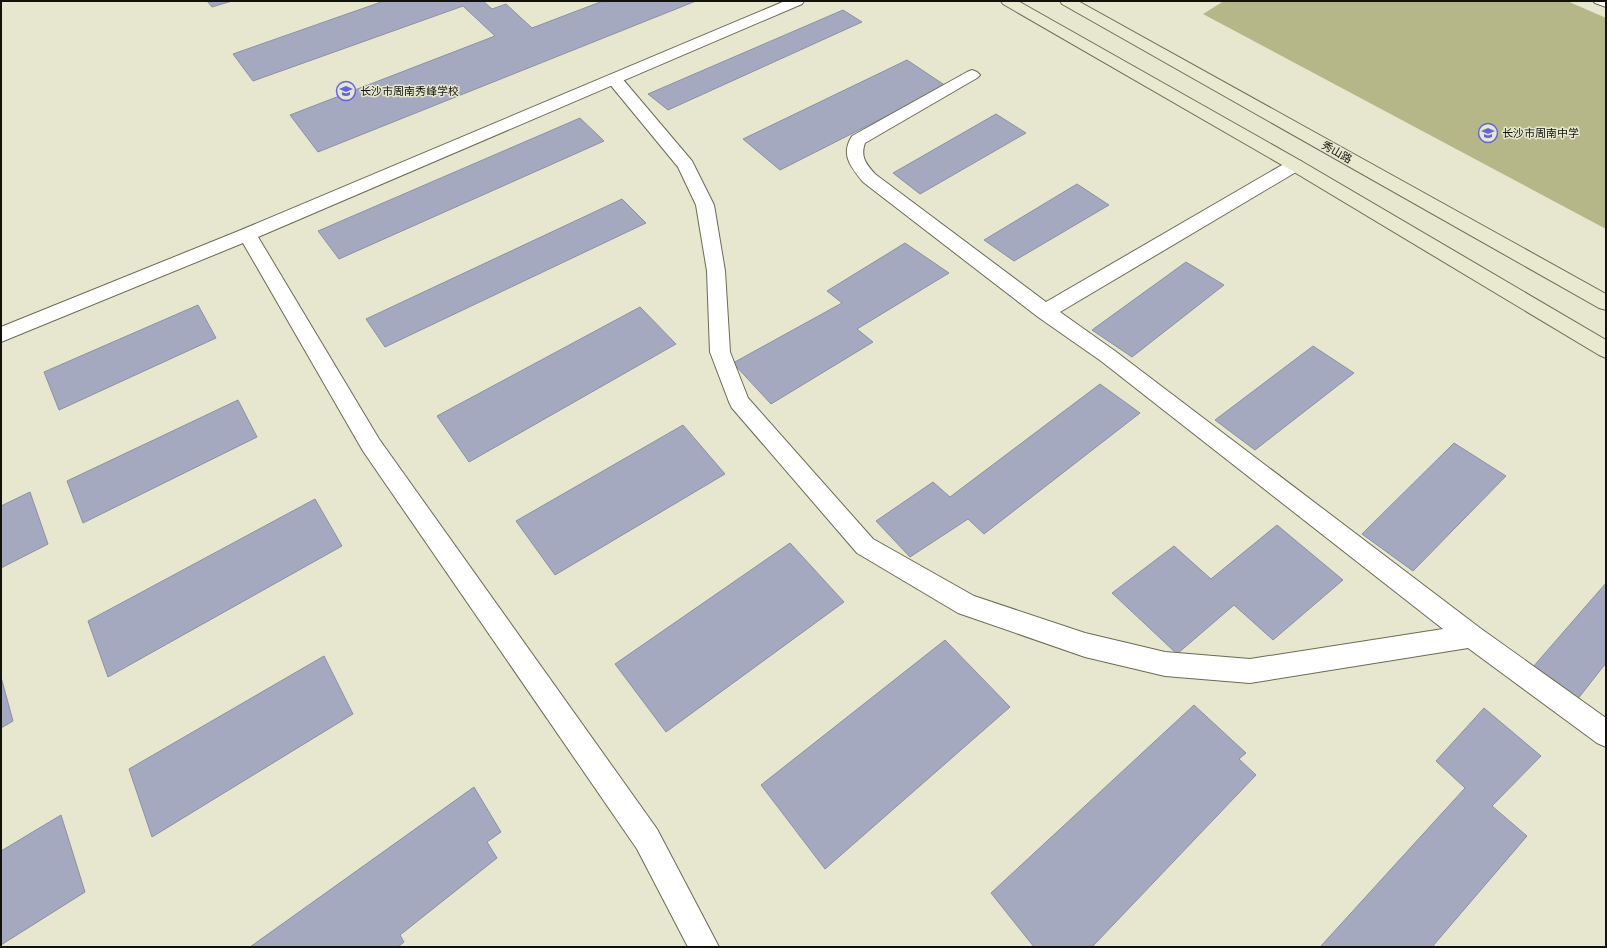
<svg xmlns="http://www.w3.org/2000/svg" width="1607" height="948" viewBox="0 0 1607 948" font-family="'Golos Text','Noto Sans SC',sans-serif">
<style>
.green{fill:#b6b788}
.building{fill:#a5a9c0;stroke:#8c90a6}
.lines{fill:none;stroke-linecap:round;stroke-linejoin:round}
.service-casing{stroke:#6a6b55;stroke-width:2}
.minor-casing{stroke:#6a6b55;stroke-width:2}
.tertiary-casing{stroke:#6a6b55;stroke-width:2}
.secondary-casing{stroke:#6a6b55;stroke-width:2}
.service{fill:#fff;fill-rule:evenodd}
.minor{fill:#fff;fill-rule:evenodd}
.tertiary{fill:#fff;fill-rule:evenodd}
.secondary{fill:#e9e9cf;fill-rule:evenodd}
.labels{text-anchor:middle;stroke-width:3;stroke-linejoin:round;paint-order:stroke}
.far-poi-label{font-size:11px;fill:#12120a;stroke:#e6e7ce;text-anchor:start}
.far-street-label{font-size:11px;fill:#12120a;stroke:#e6e7ce}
</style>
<rect width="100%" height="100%" fill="#e6e7ce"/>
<polygon class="green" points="1224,1 1567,1 1606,18 1606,229 1203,14"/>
<g class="building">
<polygon points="207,1 232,1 212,7"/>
<polygon points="384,1 483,1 492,9 506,4 532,28 603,1 696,1 318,152 290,115 495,36 463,6 253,81 233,54"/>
<polygon points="843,10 862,22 668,110 648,94"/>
<polygon points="907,60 946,86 780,170 743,139"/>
<polygon points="996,114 1026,133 920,194 893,173"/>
<polygon points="580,118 604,141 339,259 318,231"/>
<polygon points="1077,184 1109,205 1014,261 984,240"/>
<polygon points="622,199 646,223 385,347 366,319"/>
<polygon points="905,243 949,273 857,329 873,342 771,404 733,363 842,303 827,291"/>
<polygon points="1186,262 1224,285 1132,357 1092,330"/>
<polygon points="198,305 216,338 59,410 44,372"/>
<polygon points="640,307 676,344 469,462 437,416"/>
<polygon points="1313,346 1354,373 1255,450 1215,420"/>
<polygon points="1100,384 1140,413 984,534 968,519 910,557 876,521 933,482 950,497"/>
<polygon points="238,400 257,437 83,523 67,481"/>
<polygon points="683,425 725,474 555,575 516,521"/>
<polygon points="1454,443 1506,476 1413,571 1362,534"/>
<polygon points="30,492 48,544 1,568 1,506"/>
<polygon points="315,499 342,546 108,677 88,621"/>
<polygon points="1277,525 1343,580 1273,640 1234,605 1177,654 1112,593 1174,546 1211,579"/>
<polygon points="790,543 844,602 666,732 615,664"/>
<polygon points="1606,583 1606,663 1577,700 1533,667"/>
<polygon points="945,640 1010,707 825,869 761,785"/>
<polygon points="324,656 353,714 152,837 129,769"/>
<polygon points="1,677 13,721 1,728"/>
<polygon points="1194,705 1246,753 1239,759 1256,775 1092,947 1034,947 991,893"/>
<polygon points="1484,708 1541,756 1492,806 1527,836 1432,947 1320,947 1465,788 1436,761"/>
<polygon points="474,787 501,832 487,842 497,858 400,935 404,942 398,947 250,947"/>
<polygon points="61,815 85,892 1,945 1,851"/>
</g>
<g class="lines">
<g class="service-casing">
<polygon id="service" points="1593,1 1606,1 1606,7 1595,3"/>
</g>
<g class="minor-casing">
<path id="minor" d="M 972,70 L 977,72 L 980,75 L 977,78 L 865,143 C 860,157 866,164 875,174 L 1046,302 L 1289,161 L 1295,160 L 1301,161 L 1303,165 L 1301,169 L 1060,312 L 1115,351 L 1480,628 L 1606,718 L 1606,747 L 1597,743 L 1468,648 L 1250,683 L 1165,676 L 1085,657 L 958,613 L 857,553 L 732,408 L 729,402 L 710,352 L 707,271 L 696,205 L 678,167 L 608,82 L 606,79 L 608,76 L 614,74 L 620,76 L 692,161 L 714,205 L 725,271 L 730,352 L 748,398 L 873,539 L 974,596 L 1085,633 L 1165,652 L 1250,659 L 1443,629 L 1101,361 L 1038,317 L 863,182 C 851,167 840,155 852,136 L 967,72 Z"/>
</g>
<g class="tertiary-casing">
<polygon id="tertiary" points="785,1 804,1 802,4 258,237 379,439 657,829 719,947 688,947 637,849 363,451 243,243 1,342 1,327 241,230"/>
</g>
<g class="secondary-casing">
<g id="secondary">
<polygon points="1001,1 1018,1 1301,161 1606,340 1606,358 1599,355 1289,169 1003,4"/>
<polygon points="1060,1 1078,1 1606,294 1606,310 1599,308 1062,4"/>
</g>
</g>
<use href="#service" class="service"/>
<use href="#minor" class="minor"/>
<use href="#tertiary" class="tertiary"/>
<use href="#secondary" class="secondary"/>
</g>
<defs>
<g id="school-ring" transform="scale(1)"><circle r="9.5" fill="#e6e7ce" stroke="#6365de" stroke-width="1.5"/><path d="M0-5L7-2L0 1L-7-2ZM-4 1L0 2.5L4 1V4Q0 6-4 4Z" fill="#6365de"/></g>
</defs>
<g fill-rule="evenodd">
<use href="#school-ring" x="346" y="91"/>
<use href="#school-ring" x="1488" y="133"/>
</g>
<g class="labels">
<g class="far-poi-label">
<text x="360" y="95">长沙市周南秀峰学校</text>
<text x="1502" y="137">长沙市周南中学</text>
</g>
<g class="far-street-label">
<text transform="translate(1337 152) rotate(29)" y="4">秀山路</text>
</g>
</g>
<rect width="1607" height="948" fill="none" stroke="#12120a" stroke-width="4"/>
</svg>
